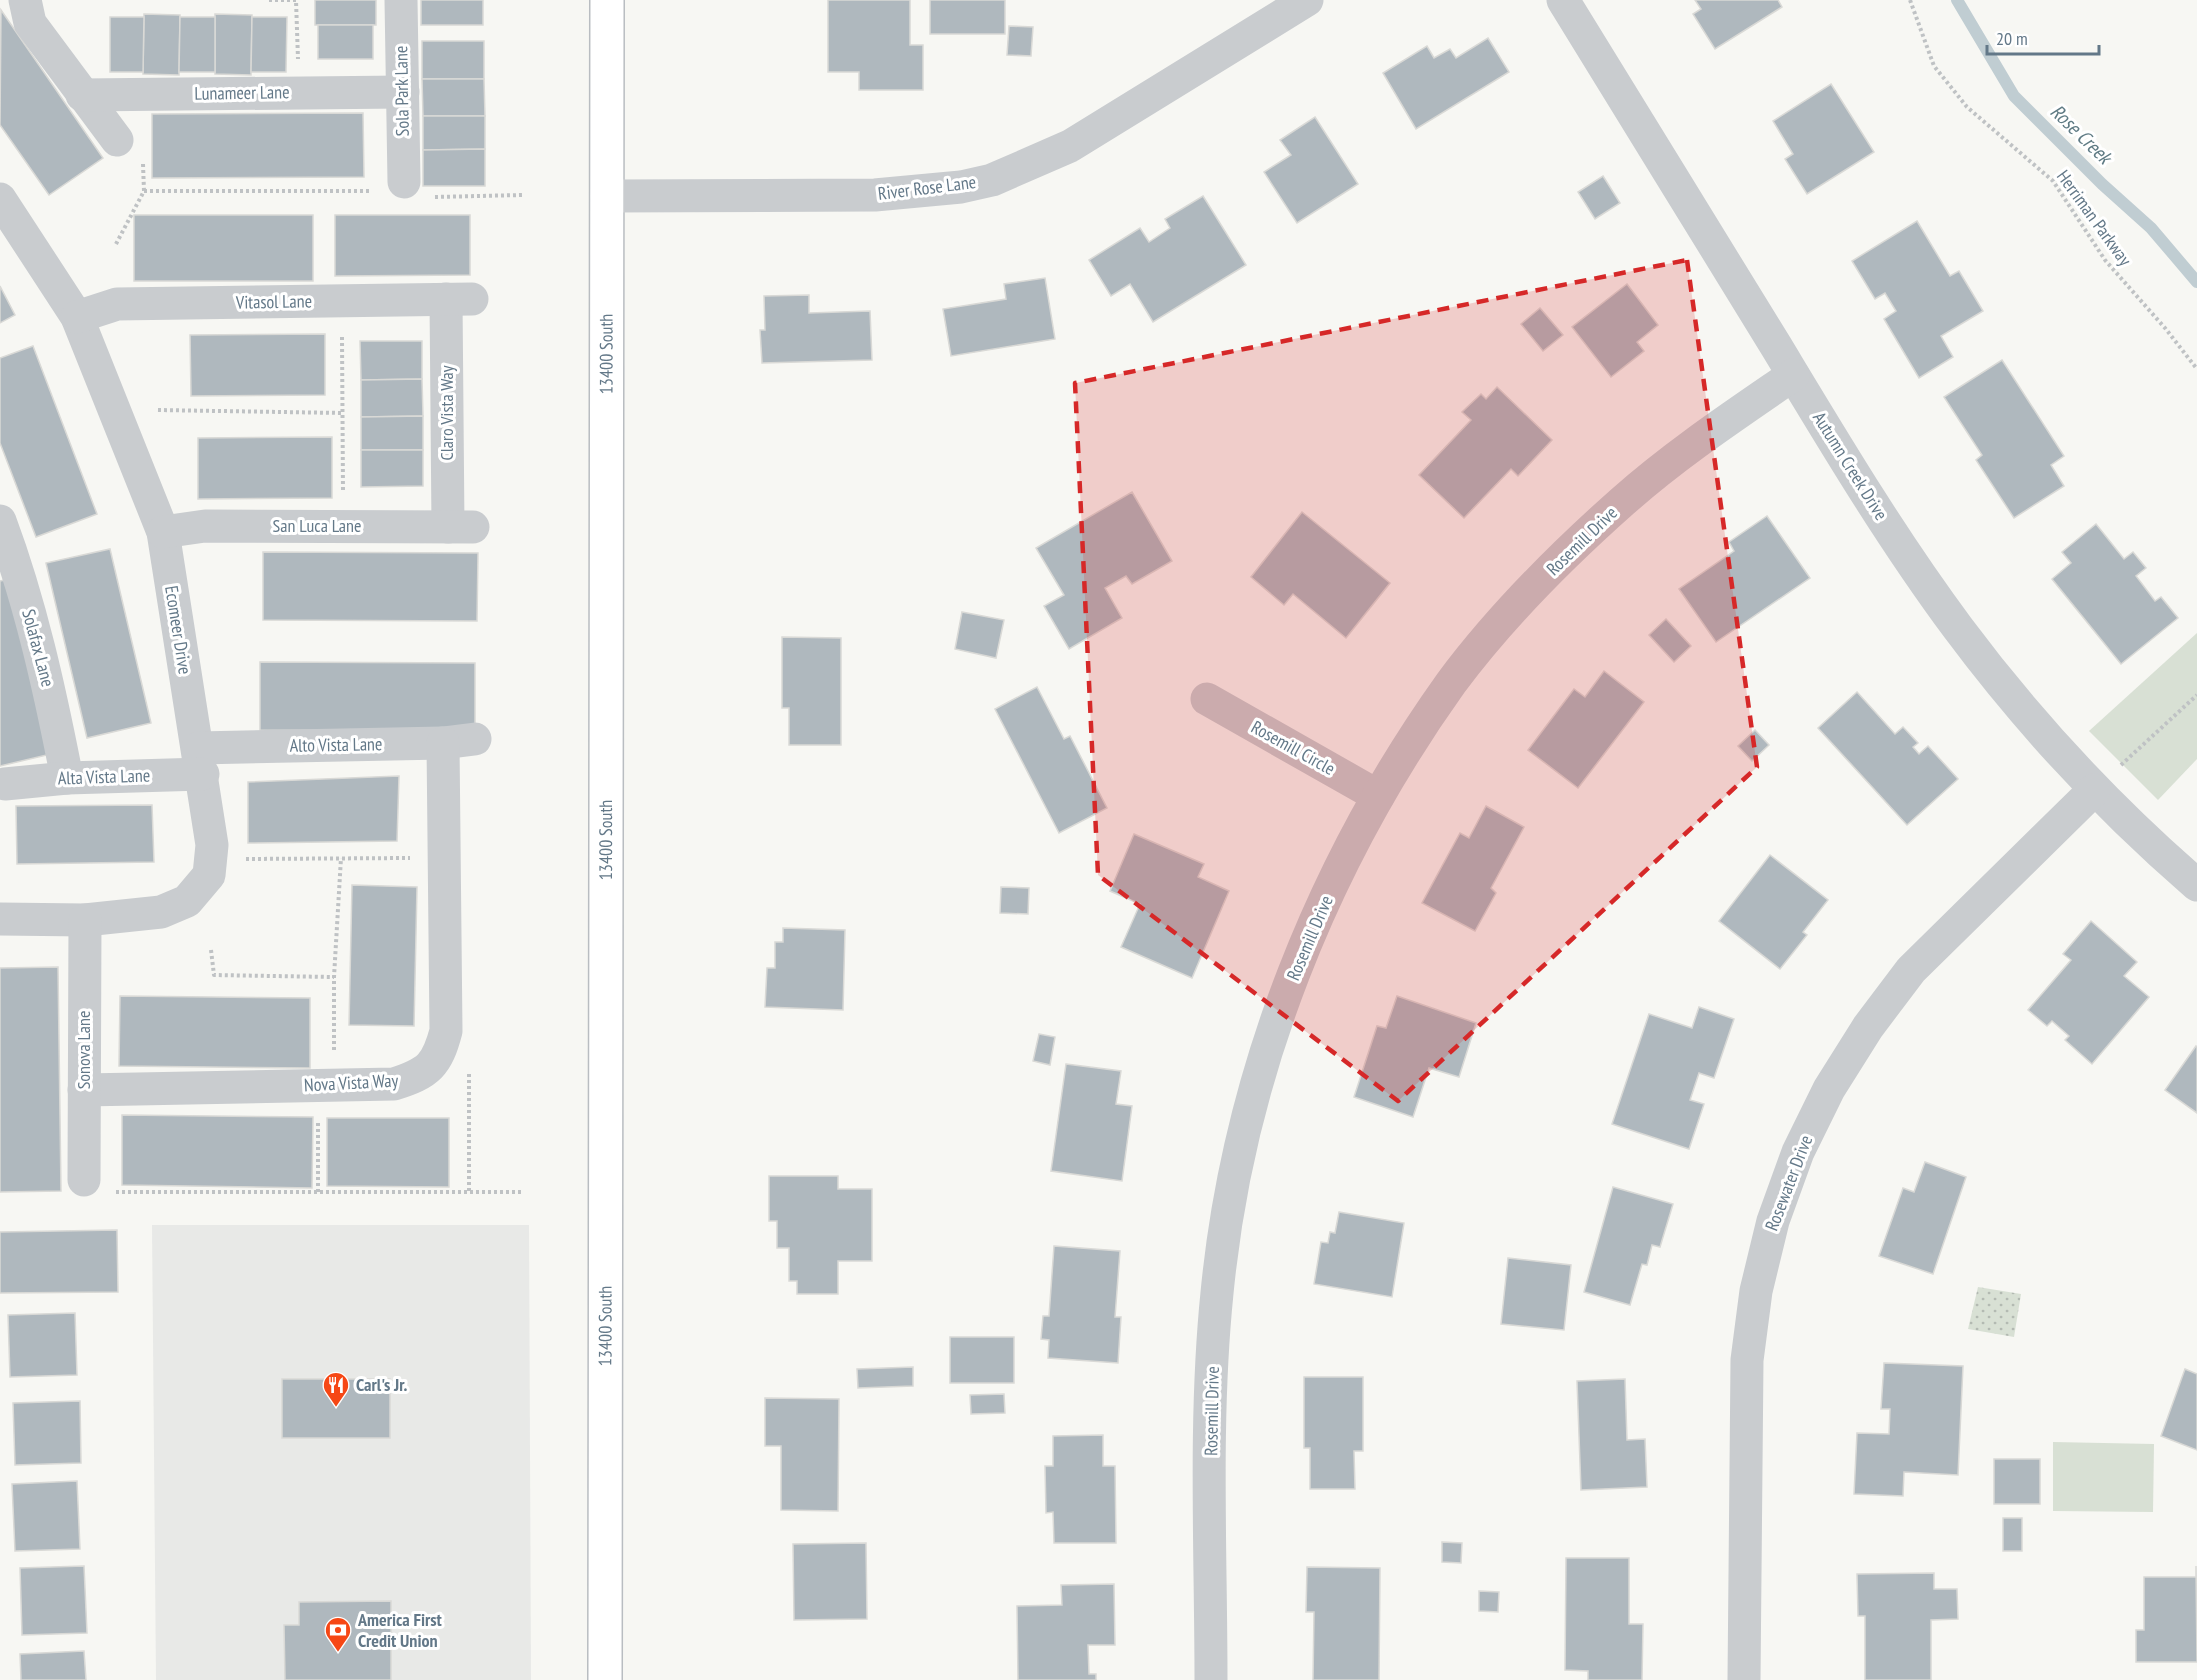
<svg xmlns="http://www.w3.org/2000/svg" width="2197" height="1680" viewBox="0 0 2197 1680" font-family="'PT Sans Narrow',sans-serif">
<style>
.built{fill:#e8e9e7}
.green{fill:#d8e0d4}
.park{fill:url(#park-dots)}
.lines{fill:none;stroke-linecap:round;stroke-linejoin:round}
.stream{stroke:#c0cdd2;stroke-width:12}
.building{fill:#afb8be;stroke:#d9d9d6;stroke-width:1.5}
.major-casing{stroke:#b9bdc1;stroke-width:36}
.path{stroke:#bfc2c4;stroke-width:4;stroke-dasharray:3 3;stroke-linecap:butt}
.minor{stroke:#c9cccf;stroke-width:33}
.major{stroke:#fff;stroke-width:33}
.marked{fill:#d62828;fill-opacity:0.2;stroke:#d62828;stroke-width:4.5;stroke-dasharray:12 8;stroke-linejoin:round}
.labels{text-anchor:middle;stroke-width:6;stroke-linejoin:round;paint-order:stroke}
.street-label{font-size:18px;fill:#637888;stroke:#fff}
.poi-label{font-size:18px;font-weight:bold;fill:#637888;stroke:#fff;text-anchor:start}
.water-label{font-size:20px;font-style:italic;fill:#5f7b84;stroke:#fff}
</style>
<defs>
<pattern id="park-dots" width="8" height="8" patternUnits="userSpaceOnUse" patternTransform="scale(1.5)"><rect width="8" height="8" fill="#d8e0d4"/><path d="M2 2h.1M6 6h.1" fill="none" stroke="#b3bab2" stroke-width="1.8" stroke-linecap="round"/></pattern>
</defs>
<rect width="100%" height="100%" fill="#f7f7f3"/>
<polygon class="built" points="152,1225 529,1225 531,1680 156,1680"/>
<g class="green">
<polygon points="2197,633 2197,759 2158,800 2089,731"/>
<polygon points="2053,1442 2154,1444 2153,1512 2053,1511"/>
</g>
<polygon class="park" points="1978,1287 2021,1294 2014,1337 1968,1329"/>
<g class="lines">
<polyline class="stream" points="1957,0 2014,96 2102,184 2151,228 2197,282"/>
</g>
<g class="building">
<rect x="315" y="0" width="61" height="25"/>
<rect x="421" y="0" width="62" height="25"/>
<polygon points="828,0 910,0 910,45 923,45 923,90 859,90 859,72 828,72"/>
<rect x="930" y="0" width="75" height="34"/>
<polygon points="1695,0 1778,0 1782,7 1715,49 1693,14 1701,9"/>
<polygon points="1,10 103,158 49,195 0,125"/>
<polygon points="144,14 180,15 179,75 143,74"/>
<polygon points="215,14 252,15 251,75 215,74"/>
<polygon points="110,17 144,17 143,72 110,72"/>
<polygon points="180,17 215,17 215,72 179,72"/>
<polygon points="252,17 287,17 286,72 251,72"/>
<rect x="318" y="25" width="55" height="34"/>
<polygon points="1009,26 1033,27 1031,56 1007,55"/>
<polygon points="1488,38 1509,72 1416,129 1383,73 1427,46 1434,58 1450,49 1456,58"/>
<rect x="422" y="41" width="62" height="38"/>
<polygon points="422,79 484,79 485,116 423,116"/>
<polygon points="1831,84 1874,152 1807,194 1785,159 1793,154 1773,121"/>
<polygon points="363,113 364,177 152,178 152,114"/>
<polygon points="423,116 485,116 485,149 423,150"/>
<polygon points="1315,117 1358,184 1297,223 1264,172 1291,155 1280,140"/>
<polygon points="485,149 485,186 423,186 423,150"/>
<polygon points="1603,176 1620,203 1595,219 1578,192"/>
<polygon points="1203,196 1246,265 1153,322 1130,284 1111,296 1089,260 1140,228 1149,242 1170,228 1165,219"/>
<rect x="134" y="215" width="179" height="66"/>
<polygon points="335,215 470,215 470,275 335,276"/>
<polygon points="1917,221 1950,276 1959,271 1983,311 1941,336 1953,357 1919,378 1884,319 1896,311 1885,293 1875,299 1852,261"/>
<polygon points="1045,278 1055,339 951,356 943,309 1006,299 1004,284"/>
<polygon points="1627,284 1658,325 1637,342 1644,351 1611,377 1572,327"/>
<polygon points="0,286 15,315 0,323"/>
<polygon points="809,295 809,313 870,311 872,360 762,363 760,330 765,330 764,296"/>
<polygon points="1540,308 1563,335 1543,351 1521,324"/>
<polygon points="325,334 325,395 191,396 190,335"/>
<polygon points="360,341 422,341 422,379 361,380"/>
<polygon points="33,346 97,514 36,537 0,443 0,358"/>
<polygon points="2002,360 2064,456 2051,465 2064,486 2014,518 1976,460 1982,455 1944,397"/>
<polygon points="422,379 423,416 361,417 361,380"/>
<polygon points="1497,387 1552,440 1518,476 1511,469 1464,518 1419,475 1471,420 1462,412 1481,394 1486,399"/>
<polygon points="423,416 423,450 361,450 361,417"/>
<polygon points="332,437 332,498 198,499 198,438"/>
<polygon points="361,450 423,450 423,486 361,487"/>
<polygon points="1132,492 1172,561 1132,584 1126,576 1105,588 1122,618 1069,649 1044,606 1064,595 1036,548"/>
<polygon points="1302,512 1390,583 1346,638 1293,594 1284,605 1251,577"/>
<polygon points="1767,516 1810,578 1716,642 1679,589 1734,551 1729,542"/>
<polygon points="2096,524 2124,559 2133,552 2146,568 2136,576 2155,601 2161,597 2178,618 2121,664 2052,579 2071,563 2062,552"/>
<polygon points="110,549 151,723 87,738 46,563"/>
<polygon points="263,552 478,553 477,621 263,620"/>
<polygon points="10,579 51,754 0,766 0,581"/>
<polygon points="962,612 1004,620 996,658 955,649"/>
<polygon points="1666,619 1691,646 1674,662 1649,635"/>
<polygon points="782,637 841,638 841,745 789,745 789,708 782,708"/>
<polygon points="260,662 475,663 475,731 260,730"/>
<polygon points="1604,671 1644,702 1578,788 1528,750 1574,689 1585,697"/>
<polygon points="1037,687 1064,739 1070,736 1107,808 1059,833 995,709"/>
<polygon points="1857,692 1895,734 1903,727 1918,743 1913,747 1919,754 1928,746 1958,779 1907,825 1818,728"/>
<polygon points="1755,730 1769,745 1752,761 1738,746"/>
<polygon points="399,776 397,841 248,843 248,782"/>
<polygon points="152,805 154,862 17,864 16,806"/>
<polygon points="1486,806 1524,827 1491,888 1496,893 1475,931 1422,903 1460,833 1469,838"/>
<polygon points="1134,834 1204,864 1198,877 1229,891 1192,978 1121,947 1140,904 1110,891"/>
<polygon points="1770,855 1828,900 1803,932 1807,935 1780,969 1719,921"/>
<polygon points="352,885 417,887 414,1026 349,1025"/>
<polygon points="1001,887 1029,888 1028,914 1000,913"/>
<polygon points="2091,921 2137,962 2124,976 2149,997 2092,1064 2065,1040 2069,1036 2052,1021 2047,1026 2028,1010 2071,960 2063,954"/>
<polygon points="783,928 845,930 843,1010 765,1007 767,968 775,968 775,942 783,942"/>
<polygon points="58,967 61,1191 0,1192 0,968"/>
<polygon points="120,996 310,998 310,1068 119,1066"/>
<polygon points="1397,996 1476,1023 1459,1077 1429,1068 1413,1117 1354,1097 1377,1026 1386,1028"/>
<polygon points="1699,1007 1734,1019 1714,1078 1699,1073 1690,1100 1704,1104 1689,1149 1612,1124 1649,1014 1692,1028"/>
<polygon points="1039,1034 1055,1037 1050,1065 1033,1061"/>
<polygon points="2196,1046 2197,1047 2197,1113 2165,1090"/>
<polygon points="1066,1064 1121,1071 1116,1104 1132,1106 1122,1181 1051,1171"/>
<polygon points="122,1115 313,1117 312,1188 122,1185"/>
<polygon points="327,1118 449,1118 449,1187 327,1186"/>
<polygon points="1925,1162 1966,1177 1933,1274 1879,1256 1903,1188 1914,1192"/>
<polygon points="769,1176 838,1176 838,1189 872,1189 872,1261 838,1261 838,1294 797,1294 797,1281 789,1281 789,1248 777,1248 777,1221 769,1221"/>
<polygon points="1613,1187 1673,1204 1660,1247 1652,1245 1647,1265 1642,1264 1630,1305 1584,1292"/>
<polygon points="1339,1212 1404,1223 1392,1297 1314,1284 1321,1242 1328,1243 1330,1232 1335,1233"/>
<polygon points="117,1230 118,1292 0,1293 0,1232"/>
<polygon points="1054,1246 1120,1251 1115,1317 1121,1317 1118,1363 1048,1358 1049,1340 1041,1339 1043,1316 1049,1316"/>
<polygon points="1508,1258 1571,1265 1564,1330 1501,1324"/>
<polygon points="75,1313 77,1375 10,1377 8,1315"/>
<rect x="950" y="1337" width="64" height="46"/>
<polygon points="1884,1363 1963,1366 1958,1475 1904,1472 1903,1496 1854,1494 1857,1433 1889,1434 1890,1409 1881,1409"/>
<polygon points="913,1367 913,1386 858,1388 857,1369"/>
<polygon points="2185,1369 2197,1374 2197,1450 2161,1436"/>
<polygon points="1304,1377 1363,1377 1363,1451 1354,1451 1355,1489 1310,1489 1310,1448 1304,1448"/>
<rect x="282" y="1379" width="108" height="59"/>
<polygon points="1625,1379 1627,1440 1645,1439 1647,1487 1581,1490 1577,1381"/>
<polygon points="1004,1394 1005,1413 971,1414 970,1395"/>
<polygon points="765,1398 839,1399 838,1511 781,1510 781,1446 765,1446"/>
<polygon points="80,1401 81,1463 15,1465 13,1403"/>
<polygon points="1103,1435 1103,1466 1115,1466 1116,1543 1054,1543 1053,1512 1046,1513 1045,1466 1053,1466 1053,1436"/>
<rect x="1994" y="1459" width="46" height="45"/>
<polygon points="77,1481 80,1549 15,1551 12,1484"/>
<rect x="2003" y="1518" width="19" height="33"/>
<polygon points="1442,1542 1462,1543 1461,1563 1442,1562"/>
<polygon points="866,1543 867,1619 794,1620 793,1544"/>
<polygon points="1566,1558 1629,1558 1629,1624 1643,1624 1642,1680 1588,1680 1588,1671 1565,1670"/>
<polygon points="84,1566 87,1633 22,1635 20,1568"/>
<polygon points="2196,1566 2197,1662 2136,1662 2136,1630 2144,1630 2144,1577 2196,1577"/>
<polygon points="1307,1567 1380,1568 1379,1680 1313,1680 1314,1612 1306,1612"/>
<polygon points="1934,1573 1934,1589 1957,1589 1958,1619 1931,1620 1931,1680 1865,1680 1865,1616 1858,1616 1857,1574"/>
<polygon points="1114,1584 1115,1645 1088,1645 1089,1674 1096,1674 1096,1680 1018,1680 1017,1606 1062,1605 1061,1585"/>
<polygon points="1479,1591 1499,1592 1498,1612 1479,1611"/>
<polygon points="391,1601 391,1680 285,1680 284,1625 299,1625 299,1602"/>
<polygon points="84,1651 86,1680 21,1680 20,1654"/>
</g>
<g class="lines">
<g class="major-casing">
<g id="major">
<path id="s1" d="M 605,1680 L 607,0"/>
</g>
</g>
<g class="path">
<polyline points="269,0 296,0 298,59"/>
<polyline points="1910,0 1934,66 1967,107 2053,181 2105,260 2165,328 2197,369"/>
<polyline points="144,191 371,191"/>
<polyline points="435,197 522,195"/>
<polyline points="116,244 144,191 143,164"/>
<polyline points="342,337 343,492"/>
<polyline points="158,410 343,413"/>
<polyline points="2121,765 2197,695"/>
<polyline points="246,859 410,858"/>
<polyline points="211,950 214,975 334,977"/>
<polyline points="334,1050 334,977 341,858"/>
<polyline points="469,1074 469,1192"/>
<polyline points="116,1192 523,1192"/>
<polyline points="318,1192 318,1120"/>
</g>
<g class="minor">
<polyline points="25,0 30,23 117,140"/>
<polyline points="401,0 404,182"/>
<path d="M 1563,0 C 1634,115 1705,231 1776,346 C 1834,442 1891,538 1958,628 C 2028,722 2108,808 2197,885"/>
<polyline points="82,95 403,92"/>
<polyline points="607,196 875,195 961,187 992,180 1070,146 1307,0"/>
<polyline points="0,199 77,317 163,532 212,845 209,875 187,901 161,912 85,920 0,919"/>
<polyline points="446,299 448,527"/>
<polyline points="77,317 117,304 472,299"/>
<path d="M 0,521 C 31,604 50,691 67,778"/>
<polyline points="163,532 205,526 473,527"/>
<polyline points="1207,699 1378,796"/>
<polyline points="198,748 443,743 475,739"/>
<polyline points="5,784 67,778 203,774"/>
<path d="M 84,1090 L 394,1084 C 429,1073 437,1065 446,1031 L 443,743"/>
<polyline points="84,1180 85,920"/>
<path d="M 1211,1680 C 1211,1552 1204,1421 1217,1293 C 1238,1074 1323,862 1451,683 C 1500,617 1561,556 1623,501 C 1676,454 1735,415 1793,375"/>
<polyline points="1744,1680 1747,1360 1756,1291 1773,1221 1798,1152 1829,1089 1868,1027 1911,970 2094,790"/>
</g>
<use href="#major" class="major"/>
</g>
<path class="marked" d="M 1687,260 L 1757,767 L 1398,1101 L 1098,875 L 1075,383 Z"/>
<defs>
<g id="restaurant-pin" transform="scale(1.35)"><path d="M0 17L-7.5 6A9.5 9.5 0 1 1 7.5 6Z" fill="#f64715" stroke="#fff"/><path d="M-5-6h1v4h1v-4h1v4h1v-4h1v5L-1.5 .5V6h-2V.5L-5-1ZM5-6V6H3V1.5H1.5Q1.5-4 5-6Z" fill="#fff"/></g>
<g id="bank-pin" transform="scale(1.35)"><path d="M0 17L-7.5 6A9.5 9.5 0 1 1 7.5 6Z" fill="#f64715" stroke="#fff"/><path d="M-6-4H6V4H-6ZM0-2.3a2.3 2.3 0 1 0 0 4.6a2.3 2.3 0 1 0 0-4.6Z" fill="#fff"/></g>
</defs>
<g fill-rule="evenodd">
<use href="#restaurant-pin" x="336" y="1385"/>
<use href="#bank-pin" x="338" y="1630"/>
</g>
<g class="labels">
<g class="street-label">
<text transform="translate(402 91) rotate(-91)" y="6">Sola Park Lane</text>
<text transform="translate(242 93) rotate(-1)" y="6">Lunameer Lane</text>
<text transform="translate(927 188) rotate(-7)" y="6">River Rose Lane</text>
<text transform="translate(2094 218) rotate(54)" y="6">Herriman Parkway</text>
<text transform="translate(274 302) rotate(-1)" y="6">Vitasol Lane</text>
<text dy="6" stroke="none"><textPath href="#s1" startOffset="1326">13400 South</textPath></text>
<text transform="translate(447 413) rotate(-90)" y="6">Claro Vista Way</text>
<text transform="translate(1850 466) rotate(58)" y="6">Autumn Creek Drive</text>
<text x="317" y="532">San Luca Lane</text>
<text transform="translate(1582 541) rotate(-44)" y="6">Rosemill Drive</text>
<text transform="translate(178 630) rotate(81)" y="6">Ecomeer Drive</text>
<text transform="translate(38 648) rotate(75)" y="6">Solafax Lane</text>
<text transform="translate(336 745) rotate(-1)" y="6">Alto Vista Lane</text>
<text transform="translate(1293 748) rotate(29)" y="6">Rosemill Circle</text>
<text transform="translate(104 777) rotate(-2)" y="6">Alta Vista Lane</text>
<text dy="6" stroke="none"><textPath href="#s1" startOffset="840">13400 South</textPath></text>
<text transform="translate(1310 938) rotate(-67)" y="6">Rosemill Drive</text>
<text transform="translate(84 1050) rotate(-90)" y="6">Sonova Lane</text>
<text transform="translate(351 1083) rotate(-3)" y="6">Nova Vista Way</text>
<text transform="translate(1789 1183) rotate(-69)" y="6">Rosewater Drive</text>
<text dy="6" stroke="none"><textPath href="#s1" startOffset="354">13400 South</textPath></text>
<text transform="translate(1212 1411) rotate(-89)" y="6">Rosemill Drive</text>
</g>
<g class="poi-label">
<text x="356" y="1391">Carl's Jr.</text>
<text x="358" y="1626">America First<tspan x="358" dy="21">Credit Union</tspan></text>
</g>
<g class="water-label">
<text transform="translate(2081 134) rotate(44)" y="7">Rose Creek</text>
</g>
</g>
<path d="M1987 45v9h112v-9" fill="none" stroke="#637888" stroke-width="3"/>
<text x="1996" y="45" font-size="18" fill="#637888" stroke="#ffffff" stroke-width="4.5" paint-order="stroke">20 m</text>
</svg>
